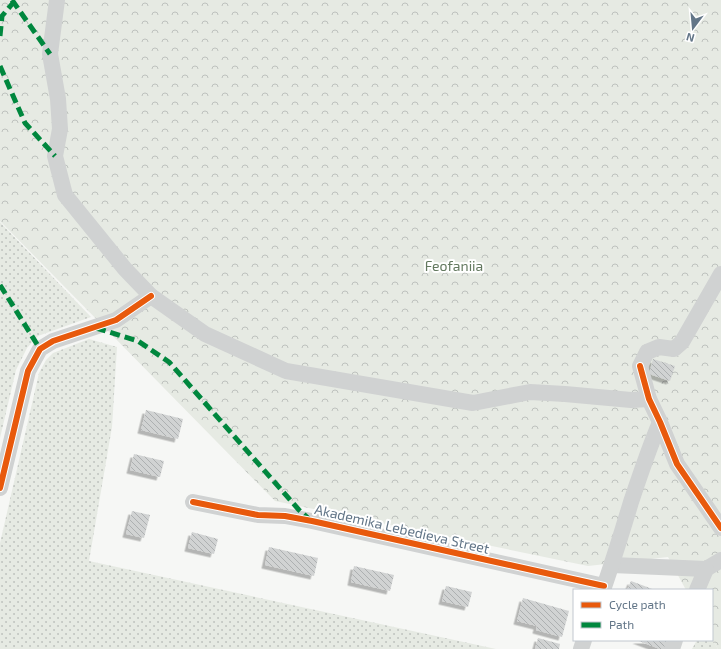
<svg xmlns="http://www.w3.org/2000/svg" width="721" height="649" viewBox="0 0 721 649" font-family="'Exo 2',sans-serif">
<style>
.grass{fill:url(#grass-dots)}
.park{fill:url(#park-crowns)}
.building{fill:url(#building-back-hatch);filter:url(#shadow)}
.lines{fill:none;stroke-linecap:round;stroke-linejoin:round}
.minor{stroke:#d0d2d2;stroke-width:16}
.quiet{stroke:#00873e;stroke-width:5;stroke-dasharray:10 5;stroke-linecap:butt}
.cycleway-casing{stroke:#fff;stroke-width:8}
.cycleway{stroke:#e8590c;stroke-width:6}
.labels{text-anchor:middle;stroke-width:4;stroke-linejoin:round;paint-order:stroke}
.park-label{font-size:14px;fill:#63795f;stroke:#fff}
.street-label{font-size:14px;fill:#637688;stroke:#fff}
</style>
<defs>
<pattern id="grass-dots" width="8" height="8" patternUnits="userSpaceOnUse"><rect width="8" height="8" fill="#e6eae3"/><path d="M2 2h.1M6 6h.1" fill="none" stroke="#bec2be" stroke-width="1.8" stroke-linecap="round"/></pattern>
<pattern id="park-crowns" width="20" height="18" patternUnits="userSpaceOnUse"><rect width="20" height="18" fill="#e6eae3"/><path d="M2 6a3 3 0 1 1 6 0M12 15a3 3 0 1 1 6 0" fill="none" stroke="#bec2be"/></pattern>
<pattern id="building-back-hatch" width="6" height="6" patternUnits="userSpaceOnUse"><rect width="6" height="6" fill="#d1d3d3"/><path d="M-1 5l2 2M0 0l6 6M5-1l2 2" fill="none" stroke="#adb0b1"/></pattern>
<filter id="shadow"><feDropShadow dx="-3.5" dy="3.5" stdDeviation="0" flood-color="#0004"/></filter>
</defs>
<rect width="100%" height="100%" fill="#f6f7f5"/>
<g class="grass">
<polygon points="0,222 91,317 38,336 27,348 16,370 0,438"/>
<polygon points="89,339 117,347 112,427 89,561 496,649 0,649 0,543 39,373 46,360 53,353"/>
<polygon points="712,639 718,649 692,649 697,640 712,640"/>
</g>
<polygon class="park" points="0,0 721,0 721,649 718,649 712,639 712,590 686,590 668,557 588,566 275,501 0,221"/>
<g class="building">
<polygon points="653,359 675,366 670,381 649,374"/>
<polygon points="146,410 183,419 178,439 141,430"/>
<polygon points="134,454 164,461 160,477 130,470"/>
<polygon points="132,511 150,515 144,538 126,534"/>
<polygon points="192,532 218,539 214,554 188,548"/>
<polygon points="269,547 318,558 314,576 265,565"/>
<polygon points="354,566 394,575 390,591 351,582"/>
<polygon points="631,581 655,590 627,590"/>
<polygon points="446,586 472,592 468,607 442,601"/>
<polygon points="523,598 569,611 562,637 536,630 537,626 517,621"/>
<polygon points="538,638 560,644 559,649 535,649"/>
<polygon points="636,640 670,640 666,649 660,649"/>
</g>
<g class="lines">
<g class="minor">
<polyline points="57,0 50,54 58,99 60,129 55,156 65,195 125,269 151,296 205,334 286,371 473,403 530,392 565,394 631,400 649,399"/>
<polyline points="721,274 682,342 674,349 659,347 647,352 640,366 649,399 660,422 677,464 721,528"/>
<polyline points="0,488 28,371 40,349 53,341 116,320 151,296"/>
<polyline points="193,502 258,515 285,516 312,521 604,586"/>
<polyline points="612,565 706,569 721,560"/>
<path d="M 603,590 C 613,561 622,532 631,502 C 640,475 649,448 660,422"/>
<polyline points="697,590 706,569"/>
<polyline points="581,649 584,640"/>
<polyline points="672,649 675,640"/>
</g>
<g class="quiet">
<polyline points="12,0 50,54"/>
<polyline points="0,36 2,16 13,3"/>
<polyline points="0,66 25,123 55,156"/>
<polyline points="0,285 40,349"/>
<polyline points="96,328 138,341 169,362 299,510 309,519"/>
</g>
<g class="cycleway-casing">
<g id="cycleway">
<polyline points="640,366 649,399 660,422 677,464 721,528"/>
<polyline points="0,488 28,371 40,349 53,341 116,320 151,296"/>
<polyline points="193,502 258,515 285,516 312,521 604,586"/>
</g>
</g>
<use href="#cycleway" class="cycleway"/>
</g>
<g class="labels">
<g class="park-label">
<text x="454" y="271">Feofaniia</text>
</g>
<g class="street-label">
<text transform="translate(402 529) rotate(13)" y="5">Akademika Lebedieva Street</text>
</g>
</g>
<rect x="573" y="589" width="140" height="52" fill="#ffffff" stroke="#c1c8cf"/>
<rect x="581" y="602" width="20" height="6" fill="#e8590c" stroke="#c1c8cf"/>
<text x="609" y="609" font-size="12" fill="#637688">Cycle path</text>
<rect x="581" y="622" width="20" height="6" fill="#00873e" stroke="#c1c8cf"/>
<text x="609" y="629" font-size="12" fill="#637688">Path</text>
<g transform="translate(693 28) rotate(196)" stroke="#ffffff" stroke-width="3" paint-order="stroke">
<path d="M0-3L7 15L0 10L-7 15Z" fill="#637688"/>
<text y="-6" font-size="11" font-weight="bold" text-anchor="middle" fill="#637688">N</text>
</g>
</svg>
